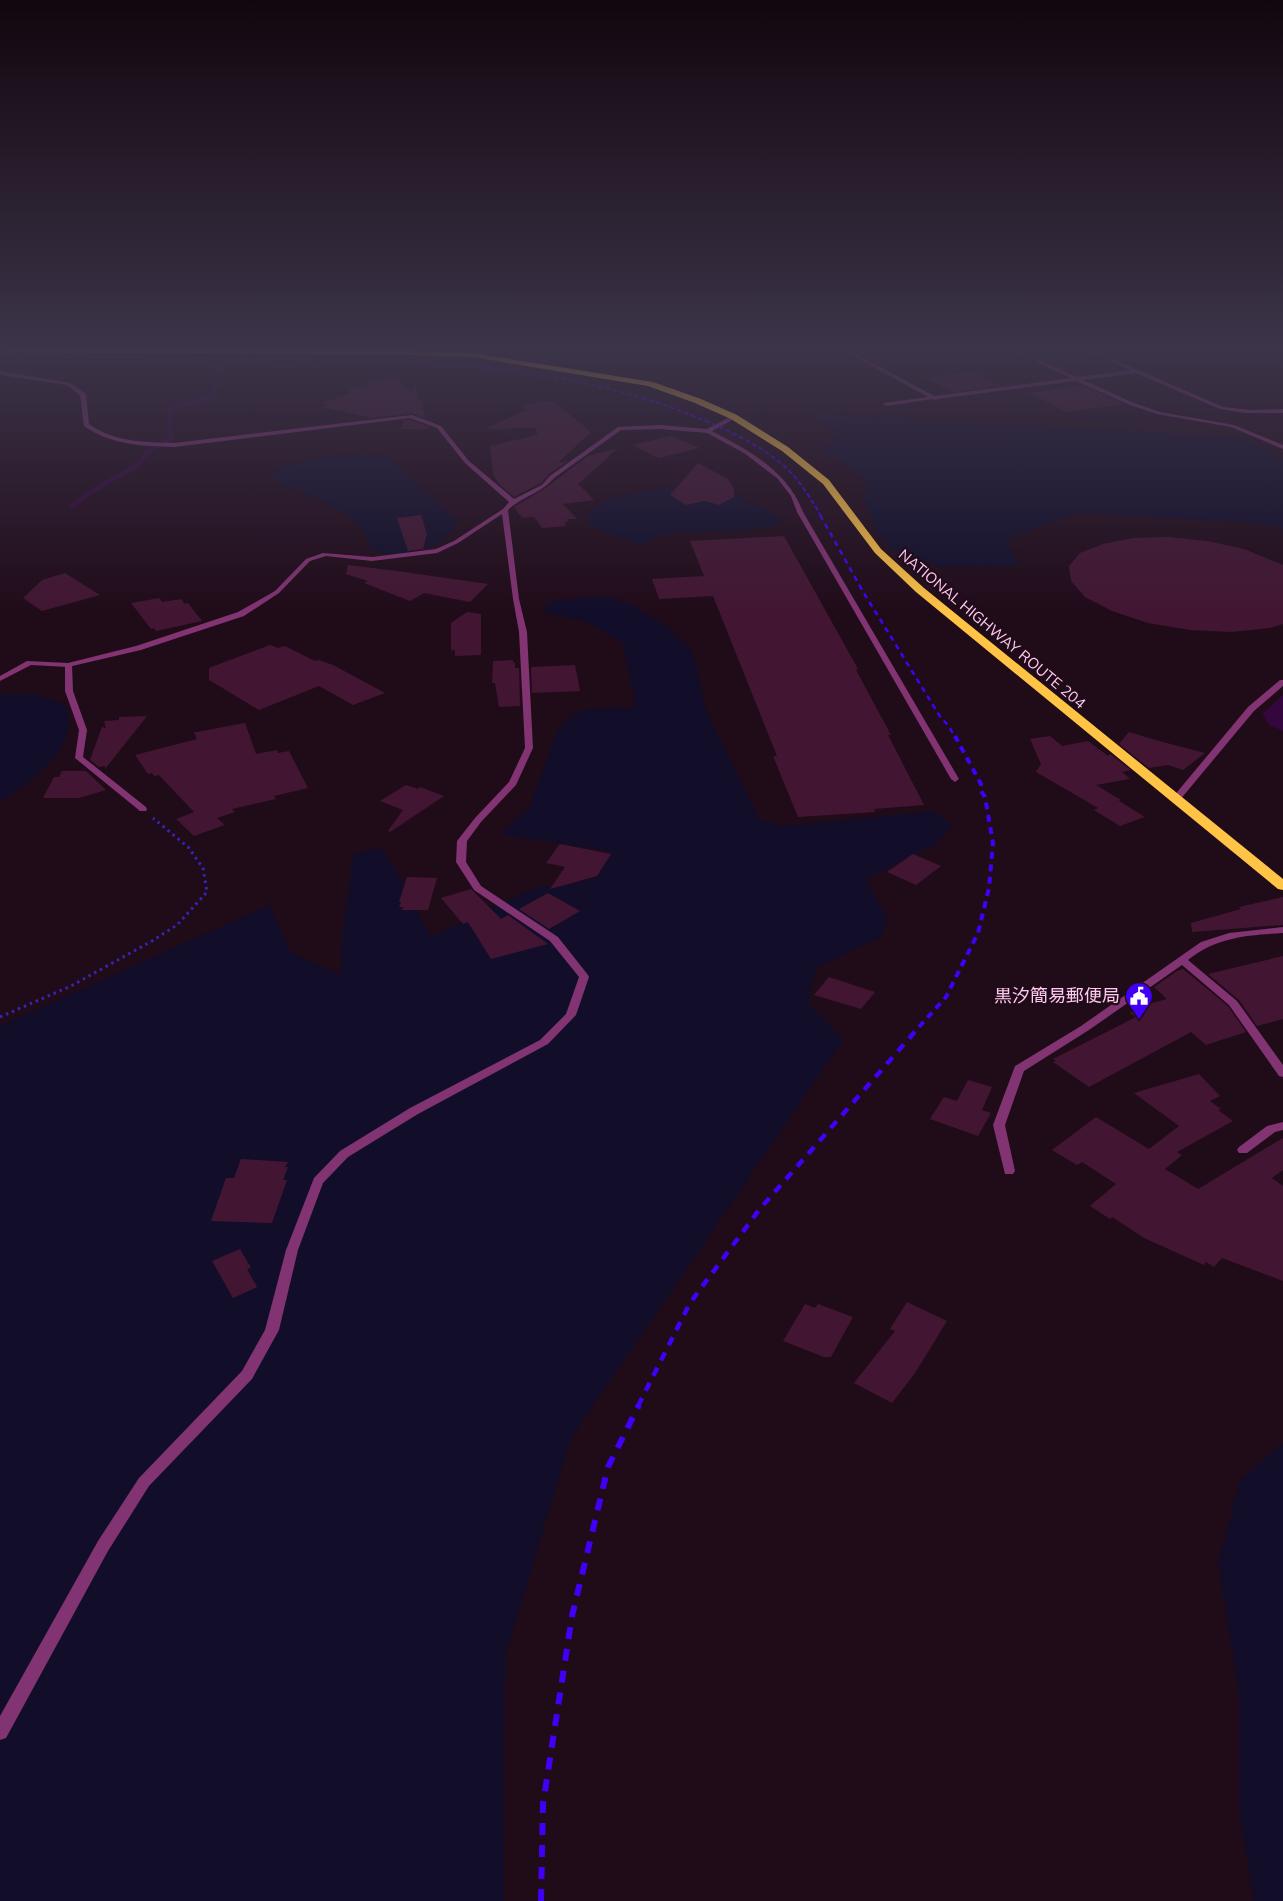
<svg xmlns="http://www.w3.org/2000/svg" width="1283" height="1901" viewBox="0 0 1283 1901" font-family="Mulish,'Noto Sans JP',sans-serif">
<style>
.green{fill:#120e2a}
.water{fill:#33063e}
.lines{fill:none;stroke-linecap:round;stroke-linejoin:round}
.stream{stroke:#33063e;stroke-width:4.5}
.river{fill:#33063e;fill-rule:evenodd}
.building{fill:#421632}
.path{stroke:#3526b6;stroke-width:3;stroke-dasharray:2.5 4;stroke-linecap:butt}
.lane{fill:#813372;fill-rule:evenodd}
.street{fill:#813372;fill-rule:evenodd}
.highway{fill:#ffc445;fill-rule:evenodd}
.rail-far4{stroke:#4100f5;stroke-width:2;stroke-dasharray:4.5 3;stroke-linecap:butt}
.rail-far3{stroke:#4100f5;stroke-width:2.5;stroke-dasharray:5.5 4.5;stroke-linecap:butt}
.rail-far2{stroke:#4100f5;stroke-width:4;stroke-dasharray:7 5.5;stroke-linecap:butt}
.rail-far1{stroke:#4100f5;stroke-width:4.5;stroke-dasharray:9 8;stroke-linecap:butt}
.rail{stroke:#4100f5;stroke-width:6;stroke-dasharray:12 10;stroke-linecap:butt}
.labels{text-anchor:middle;stroke-width:4.5;stroke-linejoin:round;paint-order:stroke}
.far-street-label{font-size:15px;fill:#ffcaf0;stroke:#200b19}
.poi-label{font-size:18px;fill:#ffcaf0;stroke:#200b19;text-anchor:end}
</style>
<rect width="100%" height="100%" fill="#200b19"/>
<g class="green">
<polygon points="232,346 484,346 453,351 239,349"/>
<polygon points="812,414 1242,437 1283,460 1283,529 1259,523 1079,513 1010,537 1009,548 1020,566 940,567 895,551 879,537 862,494 868,485 866,481 821,449 839,435 816,419"/>
<path d="M 368,454 L 389,457 L 457,521 L 449,534 L 436,545 L 405,553 L 386,555 L 371,550 C 369,543 366,535 362,529 C 348,511 321,500 301,492 C 289,487 279,487 270,476 C 290,457 342,455 368,454 Z"/>
<path d="M 686,486 L 720,488 L 773,513 L 784,524 L 744,530 L 676,533 L 660,535 L 642,545 L 605,533 L 590,524 L 588,511 C 619,493 651,488 686,486 Z"/>
<polygon points="606,596 626,602 666,626 693,652 707,713 760,820 782,826 935,811 952,826 936,844 866,879 887,918 881,937 816,968 808,1002 843,1040 571,1438 505,1657 504,1901 0,1901 0,1026 269,905 291,953 341,975 341,950 353,854 381,848 392,864 431,937 538,886 568,886 600,874 608,851 500,834 529,808 557,732 575,713 597,708 636,707 623,643 588,622 544,612 551,601"/>
<path d="M 8,694 L 34,695 L 66,704 C 67,711 70,720 69,727 C 63,762 27,784 0,802 L 0,696 Z"/>
<polygon points="1283,1444 1283,1901 1254,1901 1239,1809 1239,1693 1218,1564 1240,1480"/>
</g>
<polygon class="water" points="1283,695 1283,731 1269,725 1262,714"/>
<g class="lines">
<polyline class="stream" points="71,507 94,490 139,464 147,452 171,438 169,410 212,396 218,377 217,366"/>
<path class="river" d="M 203,346 L 225,346 L 226,347 L 223,352 C 214,354 209,354 203,346 Z"/>
</g>
<g class="building">
<polygon points="972,372 1000,385 954,392 926,378"/>
<polygon points="396,378 412,392 414,384 419,399 423,402 422,408 426,418 412,413 371,418 323,407 327,404 320,403 351,393 347,389 368,386 365,384 368,383 366,382"/>
<polygon points="1081,385 1124,404 1067,412 1029,393"/>
<polygon points="553,401 591,432 558,463 568,461 549,474 541,483 514,497 498,483 493,473 490,446 537,435 536,428 485,429 527,410 521,405"/>
<polygon points="410,420 429,427 429,429 401,429 404,421 397,421"/>
<polygon points="671,436 700,448 659,458 632,445"/>
<polygon points="618,448 578,484 594,500 563,504 577,519 567,519 568,522 565,522 566,526 542,528 534,517 522,518 514,507 544,489 588,456"/>
<polygon points="698,463 728,479 734,489 734,497 719,505 704,501 686,505 670,495"/>
<polygon points="421,515 427,534 423,549 408,551 397,518"/>
<polygon points="784,536 858,669 856,670 891,735 888,735 924,805 874,809 875,812 798,817 773,756 777,756 713,596 659,599 652,579 704,576 690,541"/>
<polygon points="1169,537 1207,541 1244,549 1283,565 1283,624 1270,628 1232,632 1190,630 1148,623 1112,611 1085,597 1071,581 1069,566 1080,553 1103,544 1133,538"/>
<polygon points="348,565 397,571 488,584 470,602 424,593 410,601 364,583 368,581 346,574"/>
<polygon points="65,573 100,595 42,611 23,598 42,580"/>
<polygon points="159,598 162,602 181,599 185,604 188,603 202,621 156,631 154,628 151,629 131,603"/>
<polygon points="467,612 481,614 481,655 455,656 455,650 451,650 451,623"/>
<polygon points="270,645 278,648 285,646 315,661 319,660 333,665 385,693 353,705 319,686 259,710 209,680 209,668 214,666"/>
<polygon points="513,660 513,663 515,662 515,668 519,668 520,706 499,707 495,683 492,683 493,661"/>
<polygon points="575,665 580,691 532,693 531,667"/>
<polygon points="147,716 105,769 105,766 99,767 90,760 102,727 106,728 104,721 119,720 119,717"/>
<polygon points="245,723 256,754 277,750 278,753 289,751 308,788 274,796 276,799 232,809 235,812 217,818 225,825 194,836 176,819 194,812 159,775 154,776 152,773 148,774 135,755 197,739 194,732 197,732"/>
<polygon points="1129,732 1159,741 1205,753 1183,770 1168,765 1149,768 1119,744"/>
<polygon points="1050,736 1062,746 1088,741 1108,756 1110,754 1131,770 1122,772 1130,779 1096,785 1121,800 1100,808 1119,801 1145,817 1120,826 1094,810 1098,808 1036,772 1041,764 1030,739"/>
<polygon points="62,771 86,771 106,790 79,798 43,798 54,777 59,777"/>
<polygon points="406,785 418,789 420,787 444,796 390,832 388,831 403,810 380,801"/>
<polygon points="559,845 560,844 611,854 597,876 550,889 565,867 546,863"/>
<polygon points="913,854 941,866 916,885 887,872"/>
<polygon points="407,877 437,878 428,910 402,910 403,907 399,907 401,902 399,902"/>
<polygon points="471,889 501,919 508,915 548,944 491,959 468,922 463,924 441,898"/>
<polygon points="548,893 580,911 549,929 519,909"/>
<polygon points="1283,897 1283,925 1192,932 1191,923 1241,909 1239,907"/>
<polygon points="1283,956 1283,1019 1257,1026 1239,1000 1208,974"/>
<polygon points="1183,969 1228,1006 1246,1032 1206,1045 1191,1032 1089,1087 1053,1062 1056,1061 1053,1059 1136,1017 1130,1013 1145,1005 1167,999 1154,987 1177,971"/>
<polygon points="829,977 875,992 861,1009 814,995"/>
<polygon points="1199,1074 1220,1096 1210,1101 1221,1109 1218,1110 1233,1121 1177,1152 1182,1155 1165,1169 1198,1189 1283,1138 1283,1170 1272,1178 1283,1186 1283,1281 1222,1258 1214,1267 1206,1262 1204,1265 1144,1238 1112,1217 1110,1219 1090,1206 1116,1184 1082,1162 1077,1165 1052,1150 1096,1117 1149,1149 1179,1126 1134,1093"/>
<polygon points="968,1080 992,1087 982,1110 991,1113 978,1136 930,1119 944,1097 957,1101"/>
<polygon points="241,1159 288,1162 285,1167 288,1167 283,1180 287,1180 272,1223 211,1221 226,1178 234,1178"/>
<polygon points="240,1249 251,1268 247,1269 257,1287 233,1298 212,1261"/>
<polygon points="907,1302 947,1321 915,1373 892,1403 854,1383 895,1331 890,1329"/>
<polygon points="805,1304 815,1308 818,1304 853,1317 831,1357 824,1357 783,1341"/>
</g>
<g class="lines">
<polyline class="path" points="0,1017 71,986 152,941 177,925 207,892 203,868 188,847 153,818"/>
<g class="lane">
<polygon points="835,346 841,346 934,396 1071,378 1002,346 1008,346 1077,377 1131,370 1077,346 1083,346 1223,407 1252,410 1283,409 1283,413 1245,413 1220,409 1136,373 1083,380 1134,403 1160,412 1234,425 1283,445 1283,449 1231,427 1157,414 1130,405 1076,381 938,399 936,401 933,399 886,406 883,404 884,403 928,397"/>
<polygon points="65,663 71,663 72,665 73,691 87,730 83,757 146,807 147,809 146,811 140,811 75,758 79,730 65,691"/>
<polygon points="1283,1122 1283,1130 1275,1132 1247,1153 1239,1153 1237,1150 1239,1147 1267,1126"/>
</g>
<g class="street">
<polygon points="514,346 524,346 472,356 470,355"/>
<path d="M 0,371 L 70,383 L 86,394 L 89,424 C 114,442 144,442 174,443 L 412,415 L 441,426 L 469,461 L 514,499 L 542,485 L 550,476 L 618,427 L 660,425 L 707,429 L 732,416 L 736,416 L 736,418 L 712,431 C 749,451 787,470 803,512 L 959,779 L 955,782 L 951,779 L 797,512 L 791,496 L 777,478 L 744,453 L 707,433 L 660,429 L 621,430 L 554,478 C 540,494 523,496 508,510 L 519,599 L 527,632 L 533,748 L 516,785 L 481,822 L 467,841 L 466,862 L 481,886 L 558,937 L 588,975 L 589,977 L 576,1015 L 548,1044 L 418,1114 L 348,1157 L 323,1183 L 298,1250 L 279,1330 L 252,1379 L 149,1486 L 108,1551 L 6,1738 L 0,1740 L 0,1716 L 98,1541 L 139,1478 L 242,1371 L 265,1330 L 286,1250 L 314,1178 L 340,1151 L 410,1108 L 540,1040 L 566,1014 L 579,977 L 550,941 L 474,890 L 456,862 L 457,841 L 475,818 L 509,782 L 525,748 L 519,632 L 513,599 L 502,514 L 458,543 L 437,553 L 372,561 L 326,556 L 310,561 L 279,593 L 244,616 L 141,650 L 68,667 L 31,665 L 0,681 L 0,676 L 27,661 L 68,663 L 136,646 L 238,612 L 275,591 L 306,559 L 323,553 L 372,557 L 436,549 L 454,541 L 503,509 L 509,502 L 465,463 L 437,428 L 410,418 L 174,447 C 142,446 111,445 84,426 L 80,395 L 67,385 L 0,375 Z"/>
<polygon points="1280,680 1283,680 1283,686 1254,711 1179,801 1173,801 1172,799 1173,797 1248,707"/>
<path d="M 1283,927 L 1283,933 C 1248,935 1216,937 1188,960 L 1237,1001 L 1283,1065 L 1283,1077 L 1279,1076 L 1229,1005 L 1182,965 L 1089,1030 L 1024,1071 L 1005,1125 L 1015,1171 L 1013,1174 L 1005,1174 L 993,1125 L 1015,1066 L 1081,1026 L 1201,942 L 1229,933 Z"/>
</g>
<polygon class="highway" points="0,347 58,349 384,350 472,353 653,382 701,399 737,415 788,447 829,480 881,549 924,588 1283,879 1283,890 1278,889 916,592 875,553 823,484 782,451 731,419 695,403 648,386 472,357 384,354 58,353 0,351"/>
<path class="rail-far4" d="M 0,354 C 88,357 177,358 265,359 C 407,361 552,361 686,413 C 719,426 754,441 782,464 C 798,478 810,497 821,516"/>
<polyline class="rail-far3" points="820,515 865,595 941,718 949,726 955,738"/>
<polyline class="rail-far2" points="919,1027 946,997 978,933 989,888 993,843 985,797 981,791 981,784 955,736"/>
<polyline class="rail-far1" points="638,1406 690,1303 759,1210 920,1026"/>
<polyline class="rail" points="541,1901 543,1804 572,1616 608,1467 639,1405"/>
</g>
<linearGradient id="sky" x2="0" y2="1"><stop stop-color="#12060e"/><stop offset="0.57" stop-color="#3c3449"/><stop offset="1" stop-color="#3c3449" stop-opacity="0"/></linearGradient>
<rect width="1283" height="612" fill="url(#sky)"/>
<defs>
<g id="civic-pin" transform="scale(1.4375)"><path d="M0 17L-7.5 6A9.5 9.5 0 1 1 7.5 6Z" fill="#4100f5" stroke="#200b19"/><path d="M-.6-6.5H3V-4.5H.6V-3L4-1V1h2V6H-6V1h2V-1L-.6-3ZM-1.2 2.5V6h2.4V2.5Z" fill="#fff"/></g>
</defs>
<g fill-rule="evenodd">
<use href="#civic-pin" x="1139" y="996"/>
</g>
<g class="labels">
<g class="far-street-label">
<text transform="translate(992 629) rotate(40)" y="5">NATIONAL HIGHWAY ROUTE 204</text>
</g>
<g class="poi-label">
<text x="1120" y="1002">黒汐簡易郵便局</text>
</g>
</g>
</svg>
